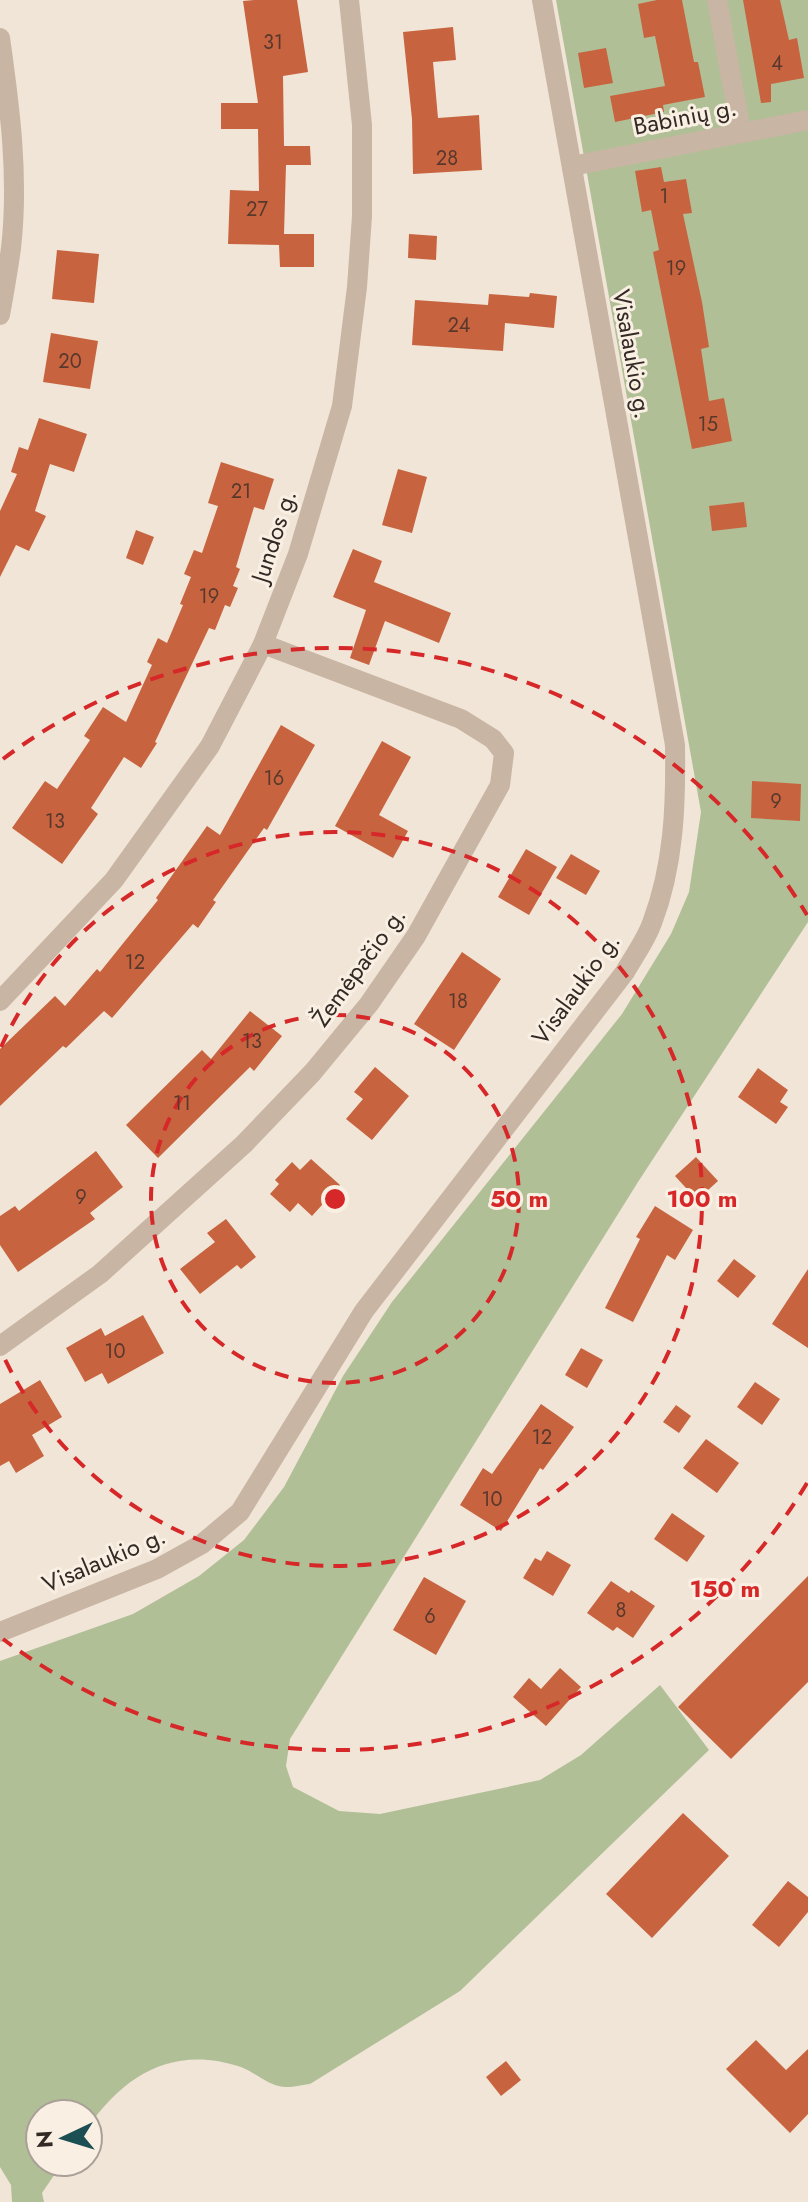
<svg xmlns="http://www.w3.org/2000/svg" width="808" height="2202" viewBox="0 0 808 2202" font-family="Jost,sans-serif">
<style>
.green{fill:#b1bf97}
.building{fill:#c7643f}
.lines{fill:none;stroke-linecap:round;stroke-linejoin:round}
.minor{stroke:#c8b5a3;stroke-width:20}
.ring{fill:none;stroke:#d62828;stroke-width:4;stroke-dasharray:14 10}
.labels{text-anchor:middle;stroke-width:6;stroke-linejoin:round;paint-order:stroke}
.number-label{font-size:20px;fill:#58382c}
.street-label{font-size:24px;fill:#332a25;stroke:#f9efe3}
.centre{fill:#d62828;stroke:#f9efe3;stroke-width:4}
.ring-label{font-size:24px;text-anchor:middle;font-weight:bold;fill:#d62828;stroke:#f9efe3;stroke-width:6;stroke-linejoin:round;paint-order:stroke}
</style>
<rect width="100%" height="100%" fill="#f1e5d7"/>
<path class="green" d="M 556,0 L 808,0 L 808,922 L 638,1182 L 290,1739 L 286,1766 L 293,1787 L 339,1811 L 380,1814 L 540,1780 L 581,1755 L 660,1685 L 709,1750 L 460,1991 L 310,2084 C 301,2085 288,2089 279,2086 C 266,2083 254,2072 241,2067 C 175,2045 126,2073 88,2127 L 88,2114 L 40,2114 L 40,2162 L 63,2162 L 42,2193 L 44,2202 L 12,2202 L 11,2185 L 0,2167 L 0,1661 L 133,1614 L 199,1576 L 244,1540 L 284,1487 L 343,1376 L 392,1302 L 622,1014 L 671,934 L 689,892 L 701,812 Z"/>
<g class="building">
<polygon points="254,0 297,0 308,72 283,76 284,146 310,146 311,165 286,165 284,234 314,234 314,267 280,267 279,245 228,244 230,190 259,191 258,129 221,129 221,103 258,103 243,1"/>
<polygon points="657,0 682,0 694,62 698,62 705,97 663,105 664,112 615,122 610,96 665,86 655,36 644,38 638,4"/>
<polygon points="743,0 780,0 789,40 797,38 804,78 771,84 771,102 761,103"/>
<polygon points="453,27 456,60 433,62 438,118 479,115 482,170 413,174 412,119 403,32"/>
<polygon points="606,48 613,83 584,88 578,53"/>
<polygon points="661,167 664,182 686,179 692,213 683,214 702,302 709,347 701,349 709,401 724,398 732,441 692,449 653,252 659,250 651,210 642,212 635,171"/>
<polygon points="409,234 437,236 436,260 408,258"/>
<polygon points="57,250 99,254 94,303 52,299"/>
<polygon points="530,293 557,296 554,328 505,323 503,351 412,345 415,300 488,305 489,294 529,297"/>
<polygon points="51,333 98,341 90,389 43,382"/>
<polygon points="39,418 87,434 74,472 50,464 35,511 46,516 29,551 16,545 0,577 0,511 17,474 11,472 19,447 28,450"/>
<polygon points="221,462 274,479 264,510 254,507 236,567 240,569 233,586 238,588 230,607 225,605 215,630 209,628 155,742 157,743 141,768 124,757 91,808 98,814 62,864 12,828 45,781 57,789 90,740 84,736 103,707 126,722 152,665 147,662 158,638 167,643 183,605 180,604 191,577 184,574 194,550 202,553 218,506 208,503"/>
<polygon points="398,469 427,477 412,533 382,525"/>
<polygon points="744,502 747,527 712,531 709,506"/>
<polygon points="136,530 154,537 143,565 126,558"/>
<polygon points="353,549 382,561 374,582 451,613 439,643 385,621 369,665 350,658 366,610 333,597"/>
<polygon points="281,725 315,745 267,830 264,828 213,900 216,902 198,928 193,924 112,1018 104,1011 66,1048 63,1046 0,1106 0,1049 55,996 65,1006 97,969 100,972 158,900 156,898 207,826 220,835"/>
<polygon points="382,741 411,757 379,815 408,831 393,858 335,826"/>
<polygon points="752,781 801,784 800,821 751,818"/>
<polygon points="526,849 557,867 529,915 498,897"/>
<polygon points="571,854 600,871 586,895 556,878"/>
<polygon points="462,952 501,979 454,1050 414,1024"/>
<polygon points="250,1011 282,1036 254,1071 250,1067 158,1158 126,1125 202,1050 211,1059"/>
<polygon points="375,1067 409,1096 372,1140 346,1119 363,1099 354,1092"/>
<polygon points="758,1068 788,1090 780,1102 788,1107 776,1124 738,1097"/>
<polygon points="96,1151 123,1187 90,1213 95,1219 18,1272 0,1245 0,1216 15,1206 19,1211"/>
<polygon points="696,1157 718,1181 697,1200 675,1176"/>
<polygon points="311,1159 340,1185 312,1216 298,1203 290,1212 270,1194 279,1184 275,1180 292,1162 300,1170"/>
<polygon points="655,1206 693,1230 675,1260 667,1255 633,1322 605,1308 640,1239 636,1237"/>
<polygon points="226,1219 256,1257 241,1269 237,1265 200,1294 180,1269 215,1242 207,1233"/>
<polygon points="734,1259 756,1276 738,1298 717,1281"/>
<polygon points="808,1269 808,1348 772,1324"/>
<polygon points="143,1315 164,1353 108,1384 102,1373 85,1382 66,1348 101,1328 105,1336"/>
<polygon points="581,1348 603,1360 587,1388 565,1375"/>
<polygon points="40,1380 62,1417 32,1435 44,1456 16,1473 9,1461 0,1466 0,1404"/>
<polygon points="755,1382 780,1399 762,1425 737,1407"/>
<polygon points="541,1404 574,1427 543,1470 540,1468 501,1531 460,1505 483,1468 492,1474"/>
<polygon points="676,1405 691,1416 679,1433 663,1422"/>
<polygon points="706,1439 739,1463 717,1493 683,1468"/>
<polygon points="672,1513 705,1536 687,1562 654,1539"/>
<polygon points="547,1551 571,1565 553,1596 523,1578 535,1558 541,1561"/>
<polygon points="808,1576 808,1682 731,1759 678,1707"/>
<polygon points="424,1577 466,1601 436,1655 393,1630"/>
<polygon points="611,1581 629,1593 631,1590 655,1606 633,1638 617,1627 613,1631 587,1613"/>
<polygon points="560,1668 581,1687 546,1726 513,1697 529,1678 541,1689"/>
<polygon points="683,1813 729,1856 652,1938 606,1894"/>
<polygon points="788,1881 808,1897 808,1912 779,1947 752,1925"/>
<polygon points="756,2040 786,2070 808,2049 808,2114 790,2133 726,2069"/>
<polygon points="506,2061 521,2080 501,2096 486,2077"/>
</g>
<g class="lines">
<g class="minor">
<polyline points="717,0 741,132"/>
<path d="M 0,38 C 10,108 19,178 11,248 C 8,270 4,293 0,315"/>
<polyline points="572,166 808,120"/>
<polyline points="0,1001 114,880 210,746 263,644 298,554 342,406 357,287 362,216 362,125 349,0"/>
<polyline points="0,1346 100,1274 244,1144 313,1072 369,1004 416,936 500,785 504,753 493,739 461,719 263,644"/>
<path d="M 0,1632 L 157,1569 L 202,1544 L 240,1512 L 364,1311 L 625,972 C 634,956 646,940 652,923 C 674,865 676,806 675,745 L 542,0"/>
</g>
</g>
<g class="ring">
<circle cx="335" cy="1199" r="184"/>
<path d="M1 1047A367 367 0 1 1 1 1351"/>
<path d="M807 1483A551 551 0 0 1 3 1639M3 759A551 551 0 0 1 807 915"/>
</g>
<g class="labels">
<g class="number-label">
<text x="273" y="49">31</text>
<text x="777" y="70">4</text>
<text x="447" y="165">28</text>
<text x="664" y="203">1</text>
<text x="257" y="216">27</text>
<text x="676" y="275">19</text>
<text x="459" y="332">24</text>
<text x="70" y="368">20</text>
<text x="708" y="431">15</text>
<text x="241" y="498">21</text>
<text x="209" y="603">19</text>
<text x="274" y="785">16</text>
<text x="776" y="808">9</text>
<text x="55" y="828">13</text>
<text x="135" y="969">12</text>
<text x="458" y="1008">18</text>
<text x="252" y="1048">13</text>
<text x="182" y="1110">11</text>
<text x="81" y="1204">9</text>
<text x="115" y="1358">10</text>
<text x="542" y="1444">12</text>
<text x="492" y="1506">10</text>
<text x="621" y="1617">8</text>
<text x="430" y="1623">6</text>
</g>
<g class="street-label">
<text transform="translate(685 117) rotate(-11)" y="8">Babinių g.</text>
<text transform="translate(632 354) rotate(80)" y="8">Visalaukio g.</text>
<text transform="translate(274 536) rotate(-72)" y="8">Jundos g.</text>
<text transform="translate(359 967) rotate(-54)" y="8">Žemėpačio g.</text>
<text transform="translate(576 989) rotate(-54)" y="8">Visalaukio g.</text>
<text transform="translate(104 1560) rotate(-23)" y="8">Visalaukio g.</text>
</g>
</g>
<circle cx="335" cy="1199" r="12" class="centre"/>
<g class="ring-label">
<text x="519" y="1207">50 m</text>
<text x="702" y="1207">100 m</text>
<text x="725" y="1597">150 m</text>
</g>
<g transform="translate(64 2138) rotate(266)"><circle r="38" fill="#f9efe3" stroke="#aaa097" stroke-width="2"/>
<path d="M0-6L14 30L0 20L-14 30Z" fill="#1b4f54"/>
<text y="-12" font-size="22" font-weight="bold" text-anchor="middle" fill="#332a25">N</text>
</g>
</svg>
